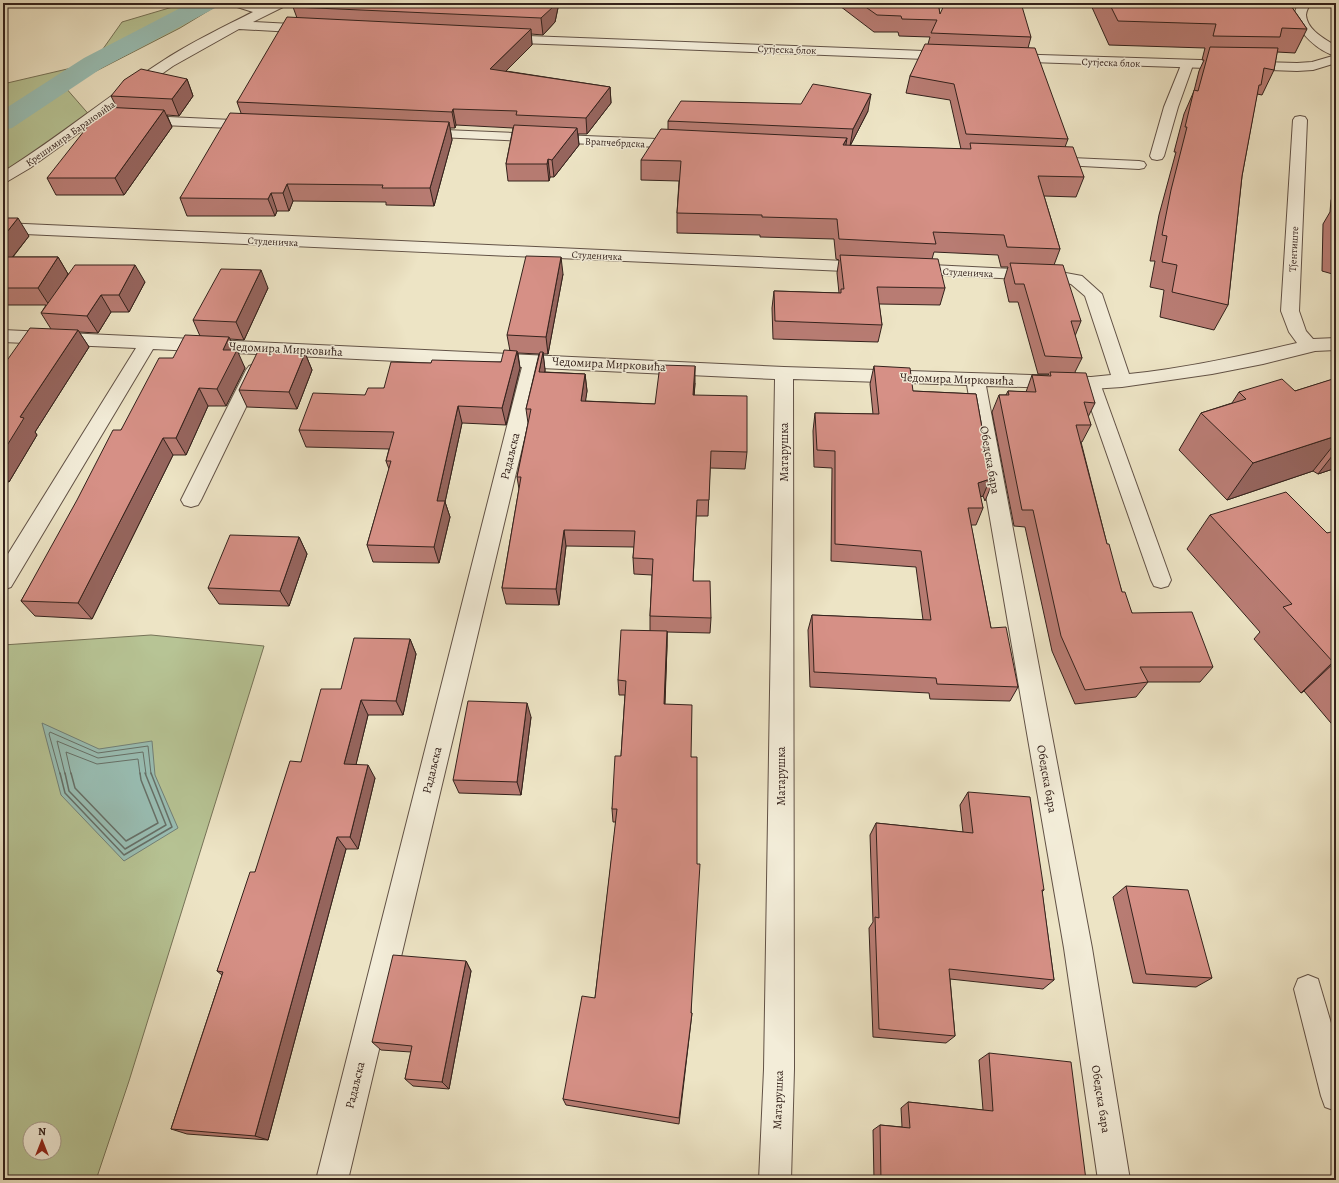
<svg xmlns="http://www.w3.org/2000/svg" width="1339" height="1183" viewBox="0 0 1339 1183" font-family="Alegreya,serif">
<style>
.green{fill:#b7c495;stroke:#767358;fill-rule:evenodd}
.water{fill:#99bfb5;stroke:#718078}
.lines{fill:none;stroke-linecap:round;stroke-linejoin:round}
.shore-far1{stroke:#667068;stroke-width:1}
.shore{stroke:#667068;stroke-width:1.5}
.canal{fill:#99bfb5;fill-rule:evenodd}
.service-casing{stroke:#625246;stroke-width:2}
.minor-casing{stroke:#625246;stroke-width:2}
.tertiary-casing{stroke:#625246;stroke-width:2}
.service{fill:#f3edd9;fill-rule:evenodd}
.minor{fill:#f3edd9;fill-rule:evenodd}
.tertiary{fill:#f3edd9;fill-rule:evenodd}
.wall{fill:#b87c73;stroke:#34221c}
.shaded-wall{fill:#96655e;stroke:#34221c}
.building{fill:#d69086;stroke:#34221c}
.labels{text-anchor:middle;stroke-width:3;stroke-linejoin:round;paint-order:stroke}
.far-street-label{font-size:10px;fill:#34221c;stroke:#f3edd9}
.street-label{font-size:12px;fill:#34221c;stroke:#f3edd9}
</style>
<rect width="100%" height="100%" fill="#ede4c5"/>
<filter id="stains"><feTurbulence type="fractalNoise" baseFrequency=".005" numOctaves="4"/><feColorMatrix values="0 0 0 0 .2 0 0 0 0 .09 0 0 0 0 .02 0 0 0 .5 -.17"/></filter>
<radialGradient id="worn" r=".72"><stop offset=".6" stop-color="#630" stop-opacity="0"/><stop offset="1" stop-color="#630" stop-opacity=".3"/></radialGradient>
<g class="green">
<polygon points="186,3 203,3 213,8 180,28 65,87 92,118 32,159 3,170 3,84 93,63 122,22"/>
<path d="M 151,635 L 264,646 L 129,1081 L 96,1180 L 3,1180 L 3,645 ZM 30,1129 L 54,1129 L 54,1153 L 30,1153 Z"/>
</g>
<polygon class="water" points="42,723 99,749 152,741 155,775 178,828 124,861 61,795"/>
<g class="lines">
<g class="shore-far1">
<polyline points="60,774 49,734 50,732 98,753 148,746 151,774"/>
<polyline points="65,774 57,741 98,758 143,752 146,774"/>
<polyline points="71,774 66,752 97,764 138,759 140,774"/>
</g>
<g class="shore">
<polyline points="60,773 65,793 124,855 172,827 151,773"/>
<polyline points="65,773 69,791 125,849 166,825 145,773"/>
<polyline points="71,773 75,788 126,841 158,823 141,780 140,773"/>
</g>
<polygon class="canal" points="190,3 218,3 215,8 102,68 12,128 3,130 3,110 84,58"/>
<g class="service-casing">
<g id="service">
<polygon points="1187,61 1191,62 1193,65 1178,107 1164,156 1162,159 1157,160 1152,159 1150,156 1164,107 1181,65 1183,62"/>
<polygon points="255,364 261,366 264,370 201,500 198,505 191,507 184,505 181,500 246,370 249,366"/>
<polygon points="1091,377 1097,379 1100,383 1171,580 1168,586 1161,588 1154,586 1151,580 1082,383 1085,379"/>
</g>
</g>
<g class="minor-casing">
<g id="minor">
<path d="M 232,3 L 250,3 L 263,7 L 272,3 L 287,3 L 285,6 L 253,22 L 311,25 L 315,26 L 317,29 L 315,32 L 311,33 L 239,29 L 173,66 L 105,114 L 253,121 L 258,122 L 260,125 L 258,128 L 253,129 L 94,122 L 30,168 L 8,181 L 3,183 L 3,172 C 59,137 109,95 164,60 C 192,42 223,27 253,12 L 234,6 Z"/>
<polygon points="503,35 950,52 955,53 957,56 955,59 950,60 498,42 497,39 498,36"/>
<polygon points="1008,54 1297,63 1312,62 1336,55 1336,63 1313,70 1297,71 1003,61 1001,58 1003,55"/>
<path d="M 1300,116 L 1305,117 L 1307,120 L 1299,311 L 1306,331 L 1313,339 L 1336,338 L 1336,350 L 1315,351 L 1263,364 L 1212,374 L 1122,387 L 1091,389 L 986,386 L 1092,948 L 1130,1180 L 1098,1180 L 1064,948 L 967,385 L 793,379 L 794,1069 L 791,1180 L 759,1180 L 764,1069 L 775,379 L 541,368 L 348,1180 L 316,1180 L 522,367 L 153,349 L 11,587 L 3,590 L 3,562 L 136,348 L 3,342 L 3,330 L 784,367 L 1091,377 L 1111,375 L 1085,296 L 1071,284 L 1055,281 L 905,273 L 903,269 L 905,265 L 911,264 L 1055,271 L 1082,276 L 1102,294 L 1129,374 C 1186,368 1241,356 1297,343 L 1289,332 L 1281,311 L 1293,120 L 1295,117 Z"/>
<polygon points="421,129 681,140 686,141 688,144 686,147 681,148 416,136 414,133 416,130"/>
<polygon points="1049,157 1139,161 1144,162 1146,165 1144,168 1139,169 1044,164 1042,161 1044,158"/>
<polygon points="3,223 867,262 873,263 875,267 873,271 867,272 3,233"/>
<polygon points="1308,975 1318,979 1336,1040 1336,1111 1325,1107 1321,1096 1294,989 1298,979"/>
</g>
</g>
<g class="tertiary-casing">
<path id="tertiary" d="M 1298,3 L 1310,3 C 1309,7 1306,11 1306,15 C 1307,30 1325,39 1336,46 L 1336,56 C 1319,52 1297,32 1294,15 Z"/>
</g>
<use href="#service" class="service"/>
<use href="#minor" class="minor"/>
<use href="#tertiary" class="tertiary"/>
</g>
<g class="wall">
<polygon points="296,3 559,3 555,22 543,35 531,34 532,45 506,71 610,87 611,103 587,134 578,134 579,145 554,177 550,177 549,181 508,181 506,164 513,128 456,125 455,128 450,128 452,140 434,206 386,205 386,202 293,201 289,211 277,211 275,216 187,216 180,198 241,113 237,102 297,18 293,7"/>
<polygon points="836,3 938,3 940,14 1031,37 1028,48 1068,139 1065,147 1084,177 1076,197 1044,196 1060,249 1054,265 1081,321 1075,336 1082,358 1075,372 1095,403 1088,417 1091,425 1082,442 1081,442 1107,544 1122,592 1132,613 1213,667 1200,682 1147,682 1148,682 1136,697 1075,704 1052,651 1025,527 1014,526 992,412 999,395 1006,395 1008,391 1026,392 1032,375 1048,375 1049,374 1038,374 1018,302 1009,302 1004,280 1008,267 1001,267 998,255 934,252 932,259 945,288 940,305 879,304 882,325 878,342 773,339 772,308 774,291 839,293 837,273 839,260 836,259 834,239 760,237 760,235 677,233 677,213 679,181 641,180 641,160 668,130 668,121 868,111 850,146 961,149 950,100 906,93 910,76 928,44 930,37 899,36 898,32 874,32"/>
<polygon points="1090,3 1289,3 1307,29 1295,53 1277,52 1274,70 1262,95 1257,94 1242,176 1228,305 1214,330 1160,317 1164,290 1150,287 1155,261 1150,261 1159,215 1176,152 1174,152 1184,114 1194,91 1199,71 1204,60 1202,60 1205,48 1109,45"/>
<polygon points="187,79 193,96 179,116 167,115 172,127 124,195 56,195 47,178 117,108 111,96"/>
<polygon points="1336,191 1336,275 1322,271 1323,224 1330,212 1331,200"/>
<polygon points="3,218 29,236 13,257 58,257 68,274 145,282 129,312 111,312 98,333 79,332 89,347 35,432 37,435 9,482 3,481 3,366 51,329 41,313 46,305 3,305"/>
<polygon points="563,274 548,354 543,354 545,370 545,372 585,374 587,391 585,401 655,404 695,383 694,395 747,452 745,469 710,468 708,516 696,516 693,581 711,618 710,633 667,632 667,646 665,704 691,757 691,1013 692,1013 679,1124 566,1105 563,1099 595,998 616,822 613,822 612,809 621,756 625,695 619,695 618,680 650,631 650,616 652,575 634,574 633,558 634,547 566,546 559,605 506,604 502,588 519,489 517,477 528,423 526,409 539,354 518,353 520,368 506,425 462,423 445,502 450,517 439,563 373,562 367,545 389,469 386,461 389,449 306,447 299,430 365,395 384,388 431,363 501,362 510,351 507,335"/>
<polygon points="268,288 244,340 230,339 235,350 245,368 226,406 208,406 186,455 173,455 92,619 35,616 21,601 121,430 173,358 200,336 193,320"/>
<polygon points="305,353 312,370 297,409 247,407 239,390"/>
<polygon points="874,366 913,391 976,394 992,484 985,501 983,496 980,497 983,508 976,525 971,525 991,628 1018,687 1010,701 930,699 929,693 810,687 808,630 812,615 923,620 916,567 831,561 832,468 814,467 813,431 815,413 873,414 870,384"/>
<polygon points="1336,377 1336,468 1318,474 1313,471 1227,500 1179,450 1201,413 1232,403 1239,392 1295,391 1334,379"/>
<polygon points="1210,515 1327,533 1336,537 1336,729 1304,691 1301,693 1254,639 1260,632 1187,549"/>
<polygon points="299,537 307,554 289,606 219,604 208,588"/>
<polygon points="410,639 416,654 403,715 368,715 356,764 375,778 358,849 346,849 268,1140 187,1134 171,1129 222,975 217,971 255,872 301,762 341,689"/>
<polygon points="531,717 521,795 459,793 453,780"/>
<polygon points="968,792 1044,890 1042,892 1054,980 1043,989 950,979 955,1036 946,1043 873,1037 869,928 873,922 870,835 876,823 963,832 960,805"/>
<polygon points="1126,886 1212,978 1196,987 1133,983 1113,897"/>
<polygon points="466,961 471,971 449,1089 413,1086 405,1079 411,1052 381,1050 372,1042"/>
<polygon points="989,1053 1086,1180 874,1180 873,1130 880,1125 902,1127 901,1108 908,1102 983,1110 979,1060"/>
</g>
<g class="shaded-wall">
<polygon points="554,3 559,3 555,22 543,35 541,18"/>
<polygon points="531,29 532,45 492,85 490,69"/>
<polygon points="187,79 193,96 179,116 172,99"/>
<polygon points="610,87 611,103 587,134 586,118"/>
<polygon points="871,94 868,111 850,146 853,129"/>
<polygon points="453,109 456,125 455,128 452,112"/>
<polygon points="164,110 172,127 124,195 115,178"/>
<polygon points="449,122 452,140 434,206 430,188"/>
<polygon points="577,128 579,145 554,177 552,160"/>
<polygon points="847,138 844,157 843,145"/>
<polygon points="548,159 550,177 549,181 547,164"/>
<polygon points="287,184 293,201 289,211 283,193"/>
<polygon points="271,193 277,211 275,216 268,199"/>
<polygon points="18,218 29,236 3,269 3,237"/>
<polygon points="58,257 68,274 49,305 38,288"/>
<polygon points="561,257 563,274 548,354 546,337"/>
<polygon points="135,265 145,282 129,312 119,295"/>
<polygon points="261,270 268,288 244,340 236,322"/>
<polygon points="101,295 111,312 98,333 87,316"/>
<polygon points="78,330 89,347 35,432 37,435 9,482 3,474 3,452 20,417"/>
<polygon points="229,337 236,352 237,350 245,368 226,406 217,389 223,350"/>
<polygon points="517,351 520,368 506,425 502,408"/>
<polygon points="543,352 545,370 541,390 539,372"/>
<polygon points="305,353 312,370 297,409 289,392"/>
<polygon points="695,366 695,383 693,412 693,395"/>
<polygon points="585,374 587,391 583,419 581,401"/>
<polygon points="199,388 208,406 186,455 176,438"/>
<polygon points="458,406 462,423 445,502 450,517 439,563 434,547 437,501"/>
<polygon points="1336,436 1336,442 1313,471 1227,500 1253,463"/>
<polygon points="163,438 173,455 92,619 78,603"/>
<polygon points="1336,451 1336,468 1318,474"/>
<polygon points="990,479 983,496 971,500 978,483"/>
<polygon points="564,530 566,546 559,605 556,589"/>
<polygon points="299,537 307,554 289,606 280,591"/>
<polygon points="667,631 667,646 664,718 664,704"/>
<polygon points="410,639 416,654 403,715 396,701"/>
<polygon points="1336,661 1304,691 1301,693 1333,662"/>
<polygon points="361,700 368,715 353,777 344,764"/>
<polygon points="527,703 531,717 521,795 517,782"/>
<polygon points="368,765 375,778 358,849 350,837"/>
<polygon points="337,837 346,849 268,1140 255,1136"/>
<polygon points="466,961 471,971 449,1089 442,1082"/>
</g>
<g class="building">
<polygon points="296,3 554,3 554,6 541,18 293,7"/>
<polygon points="860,3 938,3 940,14 945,3 1021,3 1031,37 931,33 937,20 902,19 901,16 877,15"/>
<polygon points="1109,3 1289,3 1307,29 1282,28 1280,37 1213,36 1216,24 1118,21"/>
<polygon points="287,17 531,29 490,69 610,87 586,118 516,115 517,111 453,109 452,112 237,102"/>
<polygon points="925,44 1035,48 1068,139 966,134 954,84 910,76"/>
<polygon points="1210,47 1278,48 1274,70 1264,68 1261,85 1259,85 1242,176 1228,305 1172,292 1177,265 1162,262 1167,236 1162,235 1171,190 1187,127 1185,127 1194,90 1198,91"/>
<polygon points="141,69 187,79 172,99 111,96 124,80"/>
<polygon points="813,84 871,94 853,129 668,121 681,101 801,104"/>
<polygon points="103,107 164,110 115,178 47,178"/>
<polygon points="230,113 449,122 430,188 382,188 383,185 287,184 283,193 271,193 268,199 180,198"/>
<polygon points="514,125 577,128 552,160 548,159 547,164 506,164"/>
<polygon points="661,129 847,138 843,145 971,149 970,143 1073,147 1084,177 1038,176 1060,249 1007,247 1004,235 933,232 936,244 839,239 837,219 762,217 762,215 677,213 681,161 641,160"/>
<polygon points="3,218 18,218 3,237"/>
<polygon points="840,255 938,259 945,288 877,287 882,325 775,321 774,291 841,293 841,289 844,289"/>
<polygon points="526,256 561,257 546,337 507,335"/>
<polygon points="3,257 58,257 38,288 3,288"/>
<polygon points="1010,263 1063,265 1081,321 1071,321 1082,358 1045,356 1024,284 1015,284"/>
<polygon points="75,265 135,265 119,295 101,295 87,316 41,313"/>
<polygon points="221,269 261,270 236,322 193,320"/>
<polygon points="30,328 78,330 20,417 24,418 3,452 3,366"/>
<polygon points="185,335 229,337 223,350 237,350 217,389 199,388 176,438 163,438 78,603 21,601 77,500 113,430 121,430 159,358 173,358"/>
<polygon points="504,350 517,351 502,408 458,406 437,501 445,501 434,547 367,545 391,461 386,461 394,432 299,430 313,393 365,395 368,388 384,388 391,362 431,363 432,360 501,362"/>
<polygon points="258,351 305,353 289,392 239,390"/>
<polygon points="540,352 543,352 539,372 585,374 581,401 655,404 660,365 695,366 693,395 747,396 747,452 711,451 709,500 697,500 693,581 710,581 711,618 650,616 653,559 633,558 635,531 564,530 556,589 502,588 521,477 517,477 531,409 526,409"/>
<polygon points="874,366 910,368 913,391 976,394 992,484 990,479 978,483 983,508 968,508 991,628 1006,627 1018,687 937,684 936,678 814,672 812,615 931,620 921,551 835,544 835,451 817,450 815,413 879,414"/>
<polygon points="1050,372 1086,373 1095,403 1084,402 1091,425 1076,425 1107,544 1109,544 1122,592 1125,592 1132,613 1192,612 1213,667 1140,667 1148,682 1085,690 1061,636 1033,510 1022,510 999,395 1009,395 1008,391 1036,392 1032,375 1051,376"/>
<polygon points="1336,378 1336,436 1253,463 1201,413 1246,399 1239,392 1282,379 1295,391"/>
<polygon points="1286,492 1327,533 1331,532 1336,537 1336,661 1333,662 1283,607 1292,604 1210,515"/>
<polygon points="230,535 299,537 280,591 208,588"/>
<polygon points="621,630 667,631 664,704 692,705 691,757 697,757 697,864 700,864 691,1013 692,1013 679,1118 563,1099 582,996 595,998 617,809 612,809 615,756 621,756 626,681 618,680"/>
<polygon points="354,638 410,639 396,701 361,700 344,764 368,765 350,837 337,837 255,1136 171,1129 223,972 217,971 250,872 255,872 290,761 301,762 321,689 341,689"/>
<polygon points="468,701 527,703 517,782 453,780"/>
<polygon points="968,792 1030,797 1044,890 1042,890 1054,980 949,969 955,1036 879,1029 875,917 879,918 876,823 973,833"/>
<polygon points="1126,886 1188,890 1212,978 1146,974"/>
<polygon points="393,955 466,961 442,1082 405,1079 412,1046 372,1042"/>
<polygon points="989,1053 1071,1062 1086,1180 881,1180 880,1125 910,1128 908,1102 993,1111"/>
</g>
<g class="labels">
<g class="far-street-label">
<text transform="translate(787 49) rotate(2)" y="4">Сутјеска блок</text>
<text transform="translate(1111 62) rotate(2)" y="4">Сутјеска блок</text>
<text transform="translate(70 133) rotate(-35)" y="4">Крешимира Барановића</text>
<text transform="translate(615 142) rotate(3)" y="4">Врапчебрдска</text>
<text transform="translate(273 241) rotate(3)" y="4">Студеничка</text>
<text transform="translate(1293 249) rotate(-87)" y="4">Тјентиште</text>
<text transform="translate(597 255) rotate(3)" y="4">Студеничка</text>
<text transform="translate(968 272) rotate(3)" y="4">Студеничка</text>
</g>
<g class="street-label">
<text transform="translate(286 349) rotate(3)" y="4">Чедомира Мирковића</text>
<text transform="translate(609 364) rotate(3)" y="4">Чедомира Мирковића</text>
<text transform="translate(957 379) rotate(2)" y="4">Чедомира Мирковића</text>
<text transform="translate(784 452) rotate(-90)" y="4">Матарушка</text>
<text transform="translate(510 456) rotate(-76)" y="4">Радаљска</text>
<text transform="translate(990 460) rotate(80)" y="4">Обедска бара</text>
<text transform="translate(432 770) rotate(-76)" y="4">Радаљска</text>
<text transform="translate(781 776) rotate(-90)" y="4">Матарушка</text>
<text transform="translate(1047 779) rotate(80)" y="4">Обедска бара</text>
<text transform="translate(355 1085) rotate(-76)" y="4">Радаљска</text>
<text transform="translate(1101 1099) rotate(81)" y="4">Обедска бара</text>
<text transform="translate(778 1100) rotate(-88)" y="4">Матарушка</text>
</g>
</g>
<rect width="1339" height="1183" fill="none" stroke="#ede4c5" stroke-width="16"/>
<rect x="4" y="4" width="1331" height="1175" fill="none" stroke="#34221c" stroke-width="2"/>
<rect x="8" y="8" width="1323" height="1167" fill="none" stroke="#34221c"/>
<g transform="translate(42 1141)"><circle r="19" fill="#f3edd9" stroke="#a79c8d"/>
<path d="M0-3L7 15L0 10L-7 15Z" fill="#8f2418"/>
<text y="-6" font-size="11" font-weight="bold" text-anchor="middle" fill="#34221c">N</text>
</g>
<rect width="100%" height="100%" filter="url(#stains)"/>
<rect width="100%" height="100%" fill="url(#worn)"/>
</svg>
